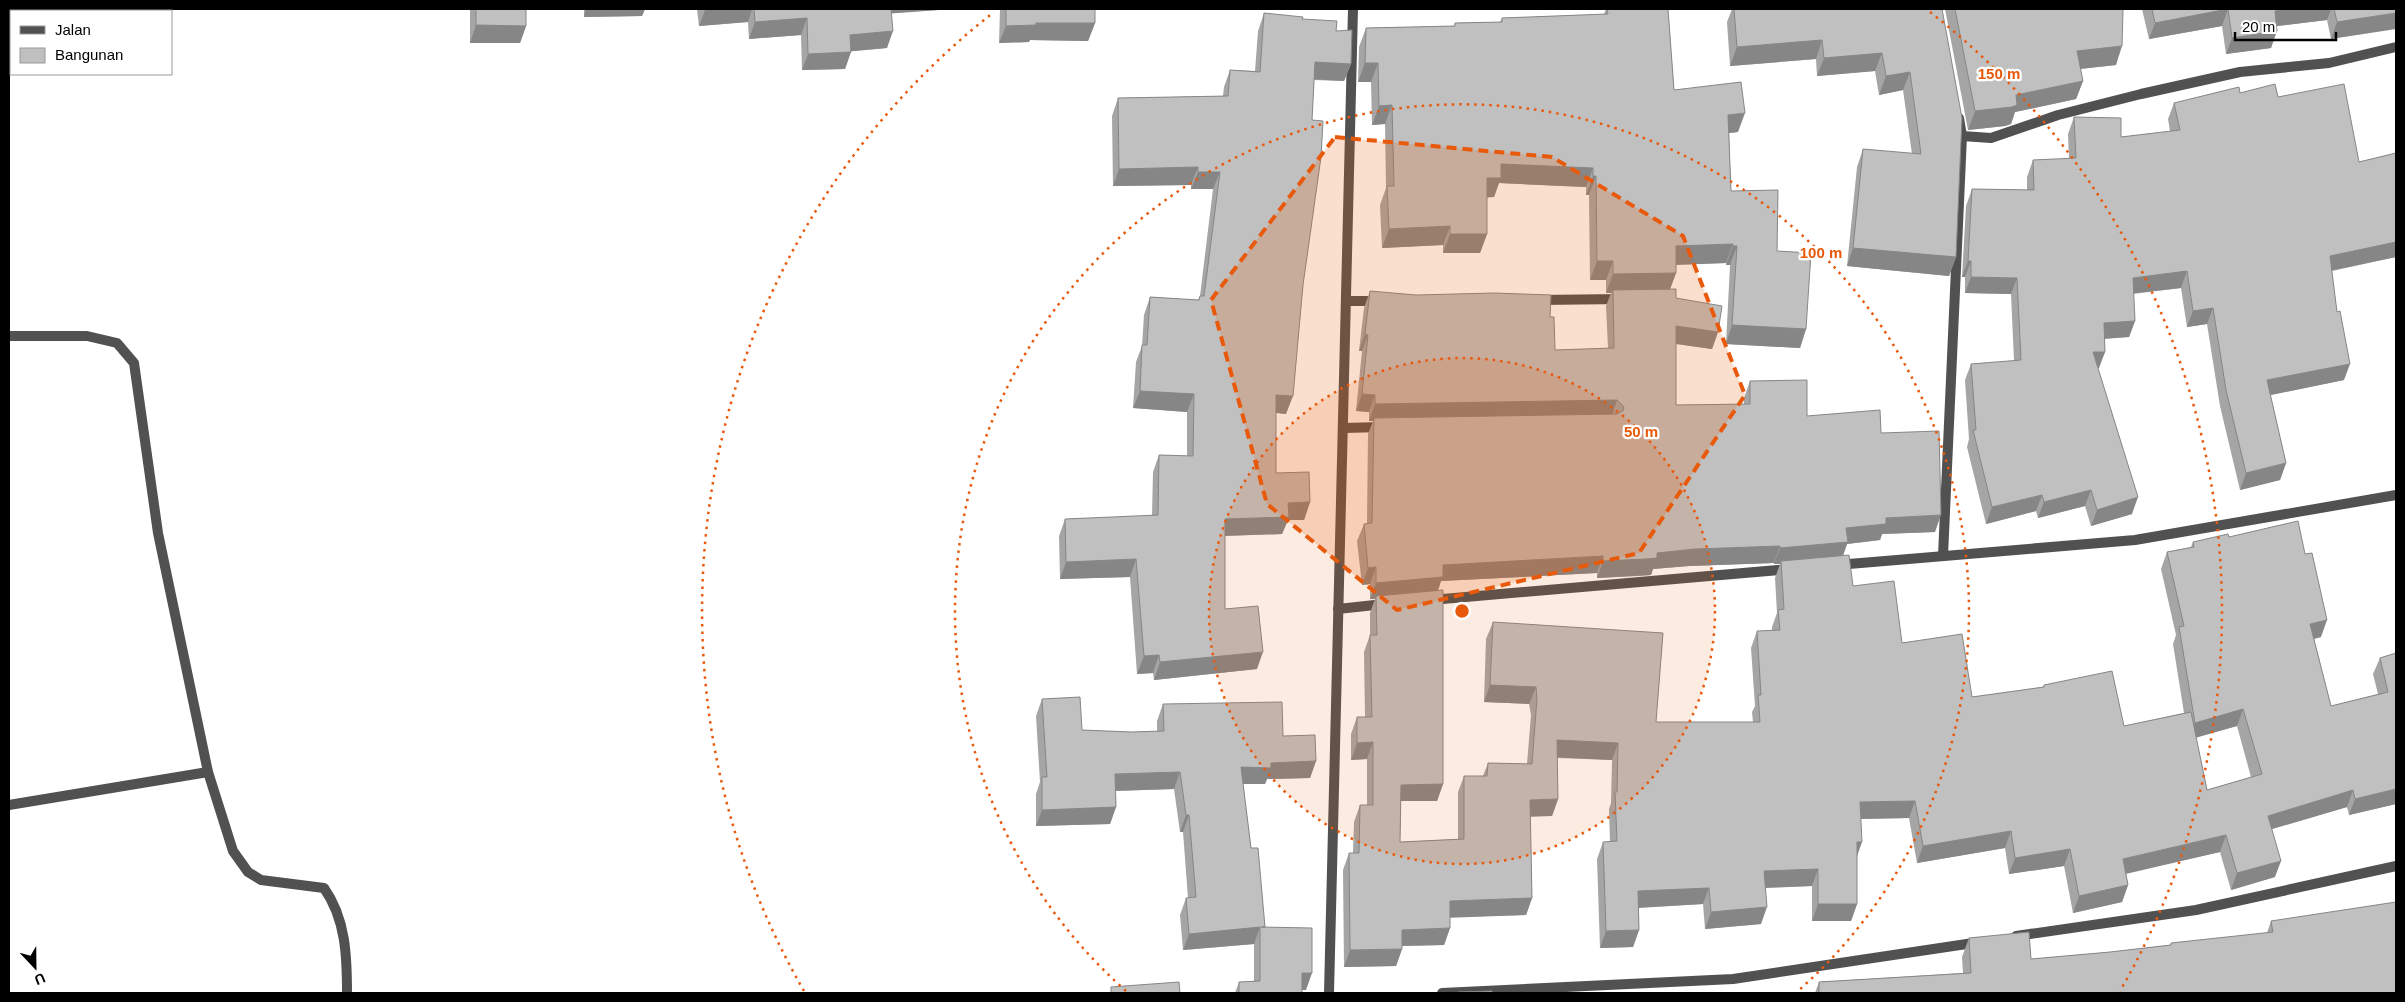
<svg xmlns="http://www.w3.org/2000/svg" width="2405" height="1002" viewBox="0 0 2405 1002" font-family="Helvetica,sans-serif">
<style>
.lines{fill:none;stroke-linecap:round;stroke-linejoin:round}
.street{stroke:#515151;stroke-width:10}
.wall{fill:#a5a5a5;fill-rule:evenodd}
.shaded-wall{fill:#868686}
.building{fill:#c0c0c0;stroke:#868686}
.marked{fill:#e8590c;fill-opacity:0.2;stroke:#e8590c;stroke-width:4;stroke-dasharray:10 6;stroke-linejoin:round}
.ring{fill:none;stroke:#e8590c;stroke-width:2.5;stroke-dasharray:2.5 5}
.centre{fill:#e8590c;stroke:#fff;stroke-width:2.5}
.ring-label{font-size:15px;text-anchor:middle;font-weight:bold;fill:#e8590c;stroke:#fff;stroke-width:4.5;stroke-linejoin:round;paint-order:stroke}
</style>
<rect width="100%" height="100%" fill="#fff"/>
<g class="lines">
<g class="street">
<polyline points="1962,136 1991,138 2058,115 2141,94 2240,72 2329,63 2396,47"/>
<polyline points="1539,300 1622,299"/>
<polyline points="1346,301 1380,301"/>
<path d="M 9,336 L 87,336 L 117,343 L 134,363 L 158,533 L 208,772 L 233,851 L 248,872 L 261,880 L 324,888 C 346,919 347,957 347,993"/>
<polyline points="1343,428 1383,427"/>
<polyline points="1943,556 1962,136 1959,118"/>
<polyline points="1837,565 2135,540 2396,495"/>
<polyline points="1431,600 1790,569"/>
<polyline points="1338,609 1384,604"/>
<polyline points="9,805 208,772"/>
<polyline points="2016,936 2196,910 2396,866"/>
<polyline points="1329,993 1353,9"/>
<polyline points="1442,993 1733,979 1980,942"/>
</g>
</g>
<g class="wall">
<polygon points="470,9 526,9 526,26 520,43 470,43"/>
<polygon points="584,9 645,9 642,16 584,17"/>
<polygon points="697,9 953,9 891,13 887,48 851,51 845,69 802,70 801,35 749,39 748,22 699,26"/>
<polygon points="1000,9 1095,9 1095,23 1088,41 1030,40 1029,42 999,43"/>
<path d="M 1606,9 L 1668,9 L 1674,90 L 1738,132 L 1729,133 L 1731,191 L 1777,251 L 1806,329 L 1800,348 L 1726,344 L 1730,265 L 1726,265 L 1726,263 L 1676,265 L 1676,273 L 1670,289 L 1676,298 L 1718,332 L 1712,349 L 1676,344 L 1676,405 L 1744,404 L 1744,398 L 1750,381 L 1807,416 L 1881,433 L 1935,532 L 1882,534 L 1880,540 L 1847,544 L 1843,556 L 1853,586 L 1902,643 L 1972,697 L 2043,687 L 2044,685 L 2124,726 L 2184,713 L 2173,644 L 2176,635 L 2161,569 L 2167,552 L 2191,547 L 2193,542 L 2229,537 L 2321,637 L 2314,639 L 2331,706 L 2378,694 L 2373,674 L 2380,658 L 2396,653 L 2396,804 L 2349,815 L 2347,807 L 2272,829 L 2275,877 L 2231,890 L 2220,852 L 2126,873 L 2128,885 L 2122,902 L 2073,913 L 2064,866 L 2009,874 L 2005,848 L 1917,863 L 1909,818 L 1861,819 L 1857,857 L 1857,904 L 1851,921 L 1812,921 L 1812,886 L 1765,888 L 1761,924 L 1705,929 L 1703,904 L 1639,908 L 1639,930 L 1633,947 L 1600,948 L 1597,859 L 1603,842 L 1610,842 L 1609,809 L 1611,803 L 1612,760 L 1557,758 L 1558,799 L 1552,816 L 1530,816 L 1532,898 L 1526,915 L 1450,917 L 1450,928 L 1444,945 L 1402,946 L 1402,949 L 1396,966 L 1344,967 L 1343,870 L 1349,853 L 1353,853 L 1354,822 L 1360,805 L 1367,805 L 1367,759 L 1351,760 L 1351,734 L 1357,717 L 1365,717 L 1364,652 L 1370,635 L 1370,613 L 1375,599 L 1370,599 L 1370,584 L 1362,585 L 1357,541 L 1364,524 L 1367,524 L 1368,434 L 1373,421 L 1369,421 L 1369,412 L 1356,411 L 1362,351 L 1359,351 L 1364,308 L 1370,291 L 1550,317 L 1555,350 L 1608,348 L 1606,306 L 1611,293 L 1606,293 L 1606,280 L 1590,280 L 1589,195 L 1586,195 L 1586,187 L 1499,183 L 1494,197 L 1487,197 L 1487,234 L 1480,253 L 1443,253 L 1443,245 L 1382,248 L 1380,205 L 1386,188 L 1385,124 L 1372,125 L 1371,82 L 1358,82 L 1359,47 L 1366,28 L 1454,26 L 1455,23 L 1500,22 L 1502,18 L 1604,14 ZM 1774,563 L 1774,564 L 1780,564 L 1775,578 L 1777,613 L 1772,627 L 1772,631 L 1757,631 L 1751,648 L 1755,706 L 1752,712 L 1753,722 L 1656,722 L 1493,622 L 1486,639 L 1484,702 L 1529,704 L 1531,715 L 1527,764 L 1488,763 L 1483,776 L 1464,776 L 1458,792 L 1458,839 L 1400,842 L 1401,801 L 1437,801 L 1443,784 L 1437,591 L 1441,581 L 1597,573 L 1597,578 L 1639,576 L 1651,575 L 1653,569 L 1689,566 ZM 2237,726 L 2251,777 L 2207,790 L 2196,737 Z"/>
<polygon points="1732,9 1942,9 1956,257 1949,276 1847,266 1857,167 1863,149 1912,154 1903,90 1879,95 1875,71 1817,76 1816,59 1730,66 1727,22"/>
<polygon points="1945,9 2123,9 2116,65 2080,69 2083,81 2076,99 2015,112 2011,124 2005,126 1968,130"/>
<polygon points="2142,9 2396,9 2331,39 2327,20 2277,26 2271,48 2226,54 2222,26 2149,39"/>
<polygon points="1264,13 1302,19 1336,31 1351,64 1344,81 1314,80 1303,285 1286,414 1276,413 1276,473 1310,502 1304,520 1288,520 1282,534 1225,536 1225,609 1257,669 1154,680 1153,673 1137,674 1130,577 1060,579 1059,536 1065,519 1152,516 1153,472 1159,455 1187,456 1187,412 1133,408 1136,362 1142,346 1144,315 1150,297 1198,300 1200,296 1213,189 1191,189 1191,185 1113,186 1112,116 1118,98 1223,96 1224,87 1230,70 1255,71 1258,31"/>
<polygon points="2240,93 2278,97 2359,162 2396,153 2396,257 2332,271 2344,380 2270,395 2286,463 2280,480 2240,490 2220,406 2207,324 2187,327 2181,288 2133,294 2135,321 2129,337 2104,339 2105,352 2098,368 2132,514 2091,526 2085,506 2038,518 2036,511 1986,524 1967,447 1969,439 1965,380 1971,364 2014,361 2011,294 1965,293 1965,277 1962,277 1966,206 1972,189 2027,190 2027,177 2033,160 2069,159 2068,134 2074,117 2121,137 2170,131 2168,119 2174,103"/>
<polygon points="1042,699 1082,730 1131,732 1157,731 1157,721 1163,704 1283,736 1316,761 1310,778 1267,779 1265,784 1243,784 1251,848 1265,927 1306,990 1302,990 1302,993 1235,993 1239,982 1254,981 1254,944 1183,950 1180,915 1186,898 1188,898 1183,832 1180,832 1174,789 1116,791 1116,807 1110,824 1036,826 1036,794 1040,782 1036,716"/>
<polygon points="2271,921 2396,993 1815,993 1819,982 1963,973 1962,957 1969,938 2031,959 2110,952 2170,945 2171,943 2267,933"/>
</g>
<g class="shaded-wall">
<polygon points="586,9 645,9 642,16 584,17"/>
<polygon points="716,9 752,9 748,22 699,26 705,10"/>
<polygon points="886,9 953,9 884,14"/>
<polygon points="2228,9 2222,26 2149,39 2155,23"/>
<polygon points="2289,9 2331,9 2327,20 2269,27 2275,11"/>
<polygon points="2396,13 2396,29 2331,39 2337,22"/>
<polygon points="807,18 801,35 749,39 755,22"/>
<polygon points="1036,23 1095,23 1088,41 1030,40 1029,42 999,43 1006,26"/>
<polygon points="476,25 526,26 520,43 470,43"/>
<polygon points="893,31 887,48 844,52 850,35"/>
<polygon points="2277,31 2271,48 2226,54 2232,38"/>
<polygon points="1822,40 1816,59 1730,66 1737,47"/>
<polygon points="2122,46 2116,65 2070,70 2077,51"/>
<polygon points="851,52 845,69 802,70 808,54"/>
<polygon points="1882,53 1875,71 1817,76 1824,58"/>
<polygon points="1315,62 1351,64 1344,81 1309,79"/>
<polygon points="1365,63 1378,63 1371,82 1358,82"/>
<polygon points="1910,72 1903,90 1879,95 1886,76"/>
<polygon points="2083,81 2076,99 2015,112 2011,124 2005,126 1968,130 1975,111 2016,95"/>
<polygon points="1392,105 1385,124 1372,125 1379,106"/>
<polygon points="1745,113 1738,132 1721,134 1728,115"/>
<polygon points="1501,164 1593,168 1586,187 1499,183 1494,197 1480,198 1487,178"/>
<polygon points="1198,167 1191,185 1113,186 1119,169"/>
<polygon points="1198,172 1220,172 1213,189 1191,189"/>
<polygon points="1593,176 1596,176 1589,195 1586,195"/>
<polygon points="1450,226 1443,245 1382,248 1389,229"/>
<polygon points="1450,234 1487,234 1480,253 1443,253"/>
<polygon points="2396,242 2396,257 2324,272 2330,256"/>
<polygon points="1733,244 1726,263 1669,265 1676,246"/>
<polygon points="1733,246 1737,246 1730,265 1726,265"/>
<polygon points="1853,248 1956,257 1949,276 1847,266"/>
<polygon points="1597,261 1613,261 1606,280 1590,280"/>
<polygon points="1968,261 1971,261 1965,277 1962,277"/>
<polygon points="2187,271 2181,288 2127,294 2133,278"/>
<polygon points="1676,273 1669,292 1613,290 1611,293 1606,293 1613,274"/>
<polygon points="1971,277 2017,278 2011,294 1965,293"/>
<polygon points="2213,308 2207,324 2187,327 2193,311"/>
<polygon points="2135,321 2129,337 2098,339 2104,323"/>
<polygon points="1732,325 1806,329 1800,348 1726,344"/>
<polygon points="1676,326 1718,332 1712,349 1670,343"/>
<polygon points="1365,334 1368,335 1362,351 1359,351"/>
<polygon points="2093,352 2105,352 2099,368 2088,369"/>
<polygon points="2350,364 2344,380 2261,397 2267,380"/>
<polygon points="1140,391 1194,394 1187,412 1133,408"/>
<polygon points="1362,394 1375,395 1369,412 1356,411"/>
<polygon points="1276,395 1293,396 1286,414 1270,412"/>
<polygon points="1617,400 1611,417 1374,418 1373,421 1369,421 1375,404"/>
<polygon points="2286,463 2280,480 2240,490 2246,473"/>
<polygon points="2091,490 2085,506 2038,518 2044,502"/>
<polygon points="2042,495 2036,511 1986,524 1992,507"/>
<polygon points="2138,497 2132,514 2091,526 2097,510"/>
<polygon points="1310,502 1304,520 1288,520 1282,534 1219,536 1225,519 1288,503"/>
<polygon points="1941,515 1935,532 1882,534 1880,540 1847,544 1842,558 1781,561 1780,564 1774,564 1780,548 1846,528 1886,518"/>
<polygon points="1780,546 1774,563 1689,566 1653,569 1651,575 1597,578 1603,561 1657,553 1695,549"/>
<polygon points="1603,556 1597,573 1441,581 1437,594 1376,596 1375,599 1370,599 1376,583 1443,565"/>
<polygon points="1136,559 1130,577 1060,579 1066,562"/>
<polygon points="1376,567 1370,584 1362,585 1368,568"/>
<polygon points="2327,620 2321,637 2304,641 2310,624"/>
<polygon points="1263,652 1257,669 1154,680 1160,662"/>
<polygon points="1159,655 1153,673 1137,674 1144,656"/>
<polygon points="1490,685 1536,687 1529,704 1484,702"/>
<polygon points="2243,709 2237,726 2188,740 2195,723"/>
<polygon points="1557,740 1618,743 1612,760 1551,757"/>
<polygon points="1373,742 1367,759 1351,760 1357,743"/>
<polygon points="1316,761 1310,778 1267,779 1265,784 1235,784 1241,767 1271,763"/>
<polygon points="1180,772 1174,789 1109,791 1115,774"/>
<polygon points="1443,784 1437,801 1395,801 1401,785"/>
<polygon points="2396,789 2396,804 2349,815 2355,799"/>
<polygon points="2353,790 2347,807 2262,832 2268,816"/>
<polygon points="1558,799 1552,816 1524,817 1530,800"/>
<polygon points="1915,801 1909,818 1854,819 1860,802"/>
<polygon points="1116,807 1110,824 1036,826 1042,810"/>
<polygon points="1186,815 1189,815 1183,832 1180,832"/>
<polygon points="2011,831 2005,848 1917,863 1923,846"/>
<polygon points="2226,835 2220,852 2117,876 2123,859"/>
<polygon points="1857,842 1862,842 1856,859"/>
<polygon points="2070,849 2064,866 2009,874 2015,858"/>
<polygon points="2281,861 2275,877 2231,890 2237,873"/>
<polygon points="1818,869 1812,886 1758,888 1764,871"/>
<polygon points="2128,885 2122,902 2073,913 2079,896"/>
<polygon points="1709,888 1703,904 1632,908 1638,891"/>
<polygon points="1532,898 1526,915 1443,918 1450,901"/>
<polygon points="1818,904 1857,904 1851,921 1812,921"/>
<polygon points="1767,907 1761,924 1705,929 1711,912"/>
<polygon points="1260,927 1254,944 1183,950 1189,934"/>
<polygon points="1450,928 1444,945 1396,946 1402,930"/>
<polygon points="1639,930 1633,947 1600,948 1606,931"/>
<polygon points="1402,949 1396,966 1344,967 1350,950"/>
<polygon points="1302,973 1312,973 1306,990 1296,990"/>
</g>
<g class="building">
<polygon points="476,9 526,9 526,26 476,25"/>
<polygon points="754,9 891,9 893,31 850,35 851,52 808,54 807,18 755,22"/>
<polygon points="1006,9 1095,9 1095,23 1036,23 1036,25 1006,26"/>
<polygon points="1607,9 1668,9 1674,90 1741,82 1745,113 1728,115 1731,191 1778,190 1777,251 1811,253 1806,329 1732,325 1737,246 1733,246 1733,244 1676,246 1676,273 1613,274 1613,261 1597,261 1596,176 1593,176 1593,168 1501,164 1501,178 1487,178 1487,234 1450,234 1450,226 1389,229 1387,186 1394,186 1392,105 1379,106 1378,63 1365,63 1366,28 1455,26 1455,23 1502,22 1502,18 1608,14"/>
<polygon points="1734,9 1942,9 1962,118 1956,257 1853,248 1863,149 1921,154 1910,72 1886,76 1882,53 1824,58 1822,40 1737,47"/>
<polygon points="1955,9 2123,9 2122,46 2077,51 2083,81 2016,95 2017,105 2012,107 1975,111"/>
<polygon points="2152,9 2289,9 2275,11 2277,31 2232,38 2228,9 2155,23"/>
<polygon points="2334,9 2396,9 2396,13 2337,22"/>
<polygon points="1264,13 1303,17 1302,19 1337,21 1336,31 1352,30 1351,64 1315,62 1312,120 1323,121 1321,157 1303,285 1293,396 1276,395 1276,473 1309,472 1310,502 1288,503 1289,517 1225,519 1225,609 1258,606 1263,652 1160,662 1159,655 1144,656 1136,559 1066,562 1065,519 1158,515 1159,455 1193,456 1194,394 1140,391 1142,345 1147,345 1150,297 1199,300 1200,296 1204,296 1220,172 1198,172 1198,167 1119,169 1118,98 1228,96 1230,70 1260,72"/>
<polygon points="2275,84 2278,97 2344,84 2359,162 2396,153 2396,242 2330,256 2337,312 2340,311 2350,364 2267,380 2286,463 2246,473 2226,390 2213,308 2193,311 2187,271 2133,278 2135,321 2104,323 2105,352 2093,352 2138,497 2097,510 2091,490 2044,502 2042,495 1992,507 1973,430 1976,430 1971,364 2021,360 2017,278 1971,277 1971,261 1968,261 1972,189 2034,190 2033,160 2076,158 2074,117 2121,118 2121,137 2180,130 2174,103 2239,87 2240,93"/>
<polygon points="1676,289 1676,298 1722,306 1718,332 1676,326 1676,405 1750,404 1750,381 1807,380 1807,416 1880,410 1881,433 1939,431 1941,515 1886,518 1886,524 1846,528 1848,542 1780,548 1780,546 1695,549 1657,553 1657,558 1646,559 1603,561 1603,556 1443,565 1443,577 1376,583 1376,567 1368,568 1364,524 1372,523 1374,418 1617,414 1623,411 1624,407 1617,400 1375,404 1375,395 1362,394 1368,335 1365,334 1370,291 1416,295 1494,293 1551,295 1550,317 1554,317 1555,350 1614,348 1613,290"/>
<polygon points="2298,521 2305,554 2312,553 2327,620 2310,624 2331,706 2388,692 2380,658 2396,653 2396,789 2355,799 2353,790 2268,816 2281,861 2237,873 2226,835 2123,859 2128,885 2079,896 2070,849 2015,858 2011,831 1923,846 1915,801 1860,802 1862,842 1857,842 1857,904 1818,904 1818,869 1764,871 1767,907 1711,912 1709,888 1638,891 1639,930 1606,931 1603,842 1617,841 1615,792 1617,792 1618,743 1557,740 1558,799 1530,800 1532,898 1450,901 1450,928 1402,930 1402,949 1350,950 1349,853 1359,853 1360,805 1373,805 1373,742 1357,743 1357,717 1372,717 1370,635 1377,635 1376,596 1443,590 1443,784 1401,785 1400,842 1464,839 1464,776 1487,776 1488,763 1532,764 1537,698 1536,687 1490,685 1493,622 1663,633 1656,722 1760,722 1758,695 1761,695 1757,631 1780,630 1778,610 1784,609 1781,561 1849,555 1853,586 1894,581 1902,643 1962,634 1972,697 2044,687 2044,685 2112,671 2124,726 2191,712 2207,790 2262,774 2243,709 2195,723 2179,627 2184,626 2167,552 2194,547 2193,542 2228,534 2229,537"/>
<polygon points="1080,697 1082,730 1131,732 1164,731 1163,704 1282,702 1283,736 1315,735 1316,761 1271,763 1271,768 1241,767 1251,848 1258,848 1265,927 1261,927 1312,928 1312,973 1302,973 1302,993 1239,993 1239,982 1260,981 1260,927 1189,934 1186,898 1196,897 1189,815 1186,815 1180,772 1115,774 1116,807 1042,810 1042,777 1047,777 1042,699"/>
<polygon points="2396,902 2396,993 1819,993 1819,982 1971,973 1969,938 2029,932 2031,959 2110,952 2171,945 2171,943 2273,932 2271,921"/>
<polygon points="1179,982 1180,993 1111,993 1111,987"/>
<polygon points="1492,991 1492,993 1458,993 1458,992"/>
</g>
<path class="marked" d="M 1335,137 L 1552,157 L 1683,236 L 1745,395 L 1639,553 L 1397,610 L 1267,504 L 1211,300 Z"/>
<circle cx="1462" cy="611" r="253" fill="#e8590c" fill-opacity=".12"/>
<g class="ring">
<circle cx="1462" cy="611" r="253"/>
<path d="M1126 991A507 507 0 1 1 1798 991"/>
<path d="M804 991A760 760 0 0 1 994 12M1930 12A760 760 0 0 1 2120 991"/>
</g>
<circle cx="1462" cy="611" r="8" class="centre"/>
<g class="ring-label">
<text x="1999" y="79">150 m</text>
<text x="1821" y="258">100 m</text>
<text x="1641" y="437">50 m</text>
</g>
<rect width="2405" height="1002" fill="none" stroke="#000000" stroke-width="20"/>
<rect x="10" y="10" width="162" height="65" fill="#ffffff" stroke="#999999"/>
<rect x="20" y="26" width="25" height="8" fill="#515151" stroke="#999999"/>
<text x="55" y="35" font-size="15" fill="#000000">Jalan</text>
<rect x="20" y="48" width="25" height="15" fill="#c0c0c0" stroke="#999999"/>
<text x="55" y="60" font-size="15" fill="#000000">Bangunan</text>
<g transform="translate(35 967) rotate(158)" stroke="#ffffff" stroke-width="4" paint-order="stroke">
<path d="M0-4L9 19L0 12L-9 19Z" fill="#000000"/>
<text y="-8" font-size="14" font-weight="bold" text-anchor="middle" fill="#000000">U</text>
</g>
<path d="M2235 32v8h101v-8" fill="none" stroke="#000000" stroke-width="2.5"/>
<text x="2242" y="32" font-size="15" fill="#000000" stroke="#ffffff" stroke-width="4" paint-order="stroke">20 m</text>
</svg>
